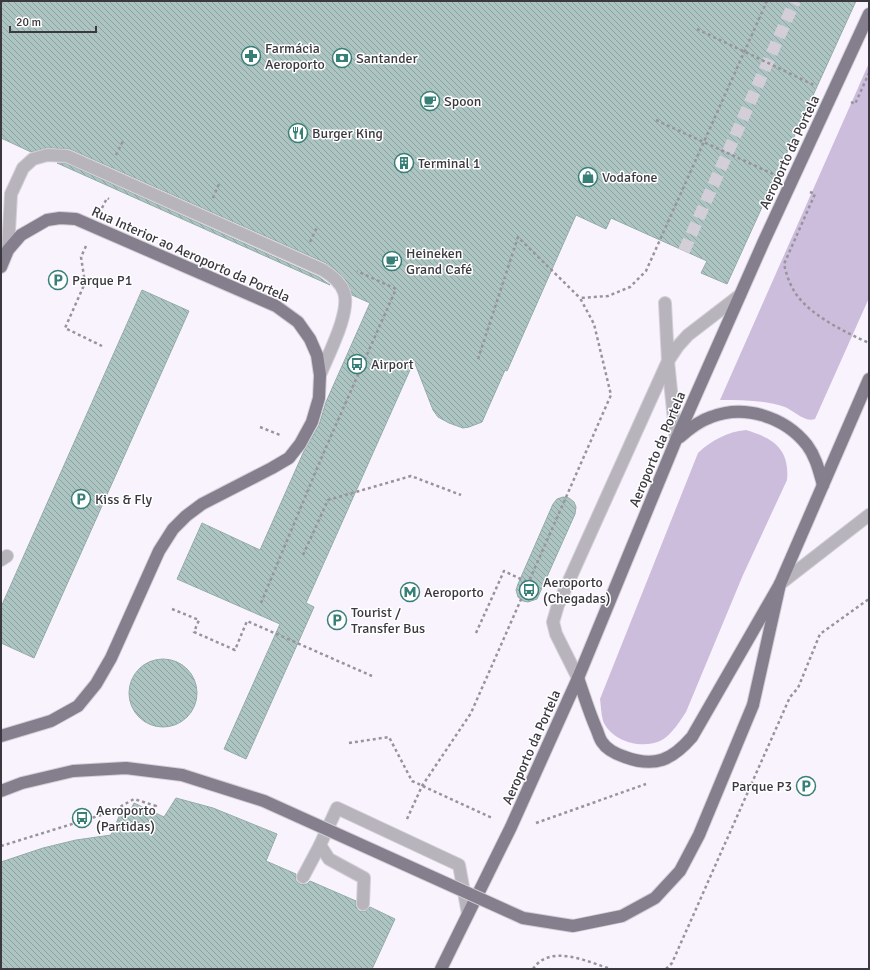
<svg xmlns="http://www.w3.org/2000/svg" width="870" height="970" viewBox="0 0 870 970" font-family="Signika,sans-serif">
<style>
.green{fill:#cdbddc}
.building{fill:url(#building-back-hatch);stroke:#94aca9}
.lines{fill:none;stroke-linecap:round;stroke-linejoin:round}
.minor-tunnel{stroke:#d3ced8;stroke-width:12;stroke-dasharray:12 6;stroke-linecap:butt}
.minor-casing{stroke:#d3ced8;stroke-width:14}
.major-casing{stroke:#d3ced8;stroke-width:14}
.path{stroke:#98949d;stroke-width:2.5;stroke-dasharray:3 3;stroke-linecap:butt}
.minor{stroke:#b8b4bc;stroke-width:12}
.major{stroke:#857e8c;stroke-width:12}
.major-bridge-casing{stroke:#d3ced8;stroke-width:14;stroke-linecap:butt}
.major-bridge{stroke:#857e8c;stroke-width:12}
.labels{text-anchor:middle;stroke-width:3;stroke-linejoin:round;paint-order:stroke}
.poi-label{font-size:14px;fill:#3b383f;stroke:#fff;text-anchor:start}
.street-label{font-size:14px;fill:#3b383f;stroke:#fff}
</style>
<defs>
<pattern id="building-back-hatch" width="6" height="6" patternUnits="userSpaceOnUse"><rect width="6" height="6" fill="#adc5c2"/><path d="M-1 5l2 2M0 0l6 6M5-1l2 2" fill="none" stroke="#8ea19f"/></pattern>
</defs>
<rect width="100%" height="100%" fill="#f9f3fe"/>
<g class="green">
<path d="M 869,63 L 869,298 L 815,419 C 806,423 794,411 785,407 C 764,400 742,400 720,400 Z"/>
<path d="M 746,430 C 773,438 790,449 787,480 L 743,575 L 686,712 C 681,720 671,735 662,740 C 643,750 612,742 603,721 C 601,714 601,706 600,699 L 698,453 C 712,440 727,432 746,430 Z"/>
</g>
<g class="building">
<polygon points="1,1 856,1 727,284 701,273 707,261 611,218 606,229 576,215 507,371 505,370 482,422 469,427 463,428 449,423 438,417 433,410 414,361 306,603 314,607 246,759 224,749 280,624 177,579 202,523 260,550 304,451 319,425 326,402 370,303 352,295 349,286 344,278 326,263 70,149 47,148 31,152 1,138"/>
<polygon points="57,163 65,163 319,277 330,285"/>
<polygon points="142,290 189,311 34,658 1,643 1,607"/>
<polygon points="563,497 569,498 574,502 576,507 575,514 537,599 528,602 523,601 518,597 516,590 518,584 553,504 557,499"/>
<circle cx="163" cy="693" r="34"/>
<polygon points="176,798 213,808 277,834 266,861 296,874 296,881 300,884 307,884 310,881 356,901 356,907 359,911 366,911 370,907 395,919 372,969 1,969 1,862 43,848 76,840 111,835 121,812 128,815 134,803 164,817"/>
</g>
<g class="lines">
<polyline class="minor-tunnel" points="684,251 795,1"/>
<g class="minor-casing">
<g id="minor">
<path d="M 8,250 L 11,194 L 23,168 L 33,159 L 47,155 L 67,156 L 323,270 C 331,275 341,283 344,292 C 351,312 328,355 320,375"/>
<polyline points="665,303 668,361 676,440"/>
<polyline points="1,560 7,556"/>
<polyline points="780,584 869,515"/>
<polyline points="578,678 556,634 553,622 558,605 668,361 678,346 688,335 740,295"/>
<polyline points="303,877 320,845"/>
<polyline points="363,904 364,878 329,859 320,845 337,808 459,865 468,914"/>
</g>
</g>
<g class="major-casing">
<g id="major">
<polyline points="1,267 8,250 21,235 47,220 60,218 76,219 276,306 298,322 310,339 317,355 320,375 319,398 312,422 300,444 289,458 272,468 202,504 186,516 173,529 159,551 111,658 96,684 78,706 51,721 1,736"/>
<path d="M 680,437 C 690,428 699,421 711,417 C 745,404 785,417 807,445 C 816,457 819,471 823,485"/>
<path d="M 578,678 C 584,695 589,712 596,728 C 598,732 599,738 602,742 C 607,750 616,754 625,757 C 655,768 672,760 692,737 L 780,584"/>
<polyline points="753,705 780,584 869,379"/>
<polyline points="1,791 22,783 73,771 126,768 182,775"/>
<polyline points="441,969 511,827 578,678 676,440 764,241 869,14"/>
</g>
</g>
<g class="path">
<polyline points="697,29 814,85"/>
<polyline points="851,102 855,104 869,73"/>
<polyline points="656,120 773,174"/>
<polyline points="116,155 123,141"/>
<path d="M 810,192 L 815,194 L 784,264 C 786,272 788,280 792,287 C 804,313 845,332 869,343"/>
<polyline points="213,198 219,184"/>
<polyline points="102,208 107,198 109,199"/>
<polyline points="310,242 317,227"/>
<polyline points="86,246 81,257 85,283 65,328 102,346"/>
<polyline points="478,359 518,237 580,298"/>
<polyline points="260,427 280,435"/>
<polyline points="303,555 328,500 411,476 461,495"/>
<polyline points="261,603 323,454 396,289 357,271"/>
<polyline points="172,609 199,620 194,632 235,650 247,621 372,676"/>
<polyline points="476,633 504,571 529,583"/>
<polyline points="349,743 389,737 412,781 492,818"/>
<polyline points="407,819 422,786 471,713 611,395 594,324 580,298 608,296 630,287 646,271 767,1"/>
<polyline points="536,823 646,784"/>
<polyline points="1,846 111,812 134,799 156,806 153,811"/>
<path d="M 533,969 C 550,943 588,962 611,969"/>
<polyline points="666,969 672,963 790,697 798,688 820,634 869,599"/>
</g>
<use href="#minor" class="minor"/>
<use href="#major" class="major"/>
<g class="major-bridge-casing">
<polyline id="major-bridge" points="182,775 264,801 523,918 573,926 622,916 655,898 680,871 699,835 753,705"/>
</g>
<use href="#major-bridge" class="major-bridge"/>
</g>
<defs>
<g id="pharmacy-ring" transform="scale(1)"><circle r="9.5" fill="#fff" stroke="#387f78" stroke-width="1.5"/><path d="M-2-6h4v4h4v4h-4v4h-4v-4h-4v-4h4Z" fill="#387f78"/></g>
<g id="bank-ring" transform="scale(1)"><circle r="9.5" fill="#fff" stroke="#387f78" stroke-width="1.5"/><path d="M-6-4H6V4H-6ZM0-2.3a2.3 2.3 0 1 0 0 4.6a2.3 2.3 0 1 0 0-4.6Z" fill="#387f78"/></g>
<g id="cafe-ring" transform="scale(1)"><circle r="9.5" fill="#fff" stroke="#387f78" stroke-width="1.5"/><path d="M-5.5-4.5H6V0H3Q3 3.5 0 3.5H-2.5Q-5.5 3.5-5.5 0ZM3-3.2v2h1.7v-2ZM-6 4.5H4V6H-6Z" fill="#387f78"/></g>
<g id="restaurant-ring" transform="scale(1)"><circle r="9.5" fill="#fff" stroke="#387f78" stroke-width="1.5"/><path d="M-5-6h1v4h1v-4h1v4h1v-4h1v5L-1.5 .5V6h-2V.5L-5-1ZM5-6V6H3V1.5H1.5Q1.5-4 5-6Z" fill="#387f78"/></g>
<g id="building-ring" transform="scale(1)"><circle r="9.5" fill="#fff" stroke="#387f78" stroke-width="1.5"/><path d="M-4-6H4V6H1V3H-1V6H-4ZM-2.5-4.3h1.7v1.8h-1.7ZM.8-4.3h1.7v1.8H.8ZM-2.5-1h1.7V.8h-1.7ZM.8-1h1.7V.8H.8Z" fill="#387f78"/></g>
<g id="shop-ring" transform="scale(1)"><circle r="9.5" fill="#fff" stroke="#387f78" stroke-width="1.5"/><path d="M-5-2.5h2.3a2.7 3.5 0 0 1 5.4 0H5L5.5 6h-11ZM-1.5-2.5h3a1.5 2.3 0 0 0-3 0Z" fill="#387f78"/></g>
<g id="parking-ring" transform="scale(1)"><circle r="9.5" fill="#fff" stroke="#387f78" stroke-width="1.5"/><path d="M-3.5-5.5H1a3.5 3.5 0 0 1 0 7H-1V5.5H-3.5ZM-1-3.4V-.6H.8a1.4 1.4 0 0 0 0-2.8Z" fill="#387f78"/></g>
<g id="bus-ring" transform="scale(1)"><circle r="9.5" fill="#fff" stroke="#387f78" stroke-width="1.5"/><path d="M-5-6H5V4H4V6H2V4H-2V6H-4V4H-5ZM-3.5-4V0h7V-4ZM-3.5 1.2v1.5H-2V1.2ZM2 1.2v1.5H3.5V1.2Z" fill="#387f78"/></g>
<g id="metro-ring" transform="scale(1)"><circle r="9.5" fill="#fff" stroke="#387f78" stroke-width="1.5"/><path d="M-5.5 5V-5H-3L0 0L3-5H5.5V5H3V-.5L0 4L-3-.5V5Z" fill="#387f78"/></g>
</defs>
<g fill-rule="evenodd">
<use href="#pharmacy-ring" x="251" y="56"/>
<use href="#bank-ring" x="342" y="58"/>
<use href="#cafe-ring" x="430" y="101"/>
<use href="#restaurant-ring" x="298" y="133"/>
<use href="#building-ring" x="404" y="163"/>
<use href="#shop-ring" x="588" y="177"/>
<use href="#cafe-ring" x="392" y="261"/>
<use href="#parking-ring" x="58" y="280"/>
<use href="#bus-ring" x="357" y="364"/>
<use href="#parking-ring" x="81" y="499"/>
<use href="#bus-ring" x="529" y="590"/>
<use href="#metro-ring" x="410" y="592"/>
<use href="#parking-ring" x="337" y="620"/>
<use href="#parking-ring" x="806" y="786"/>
<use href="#bus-ring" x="82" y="818"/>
</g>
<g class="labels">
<g class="poi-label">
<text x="265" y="53">Farmácia<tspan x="265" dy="16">Aeroporto</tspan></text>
<text x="356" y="63">Santander</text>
<text x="444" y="106">Spoon</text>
<text x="312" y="138">Burger King</text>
<text x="418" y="168">Terminal 1</text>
<text x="602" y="182">Vodafone</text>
<text x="406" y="258">Heineken<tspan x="406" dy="16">Grand Café</tspan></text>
<text x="72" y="285">Parque P1</text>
<text x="371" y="369">Airport</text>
<text x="95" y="504">Kiss &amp; Fly</text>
<text x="543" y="587">Aeroporto<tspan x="543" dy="16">(Chegadas)</tspan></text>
<text x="424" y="597">Aeroporto</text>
<text x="351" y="617">Tourist /<tspan x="351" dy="16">Transfer Bus</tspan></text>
<text x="792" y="791" text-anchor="end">Parque P3</text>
<text x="96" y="815">Aeroporto<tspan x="96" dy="16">(Partidas)</tspan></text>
</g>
<g class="street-label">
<text transform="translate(789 152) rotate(-65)" y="5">Aeroporto da Portela</text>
<text transform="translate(191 254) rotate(24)" y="5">Rua Interior ao Aeroporto da Portela</text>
<text transform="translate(657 449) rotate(-67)" y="5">Aeroporto da Portela</text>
<text transform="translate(531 747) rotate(-66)" y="5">Aeroporto da Portela</text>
</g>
</g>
<rect width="870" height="970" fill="none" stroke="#3b383f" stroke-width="4"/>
<path d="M10 26v6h86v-6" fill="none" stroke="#3b383f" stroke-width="2"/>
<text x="16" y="26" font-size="12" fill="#3b383f" stroke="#ffffff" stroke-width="3" paint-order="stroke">20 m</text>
</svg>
